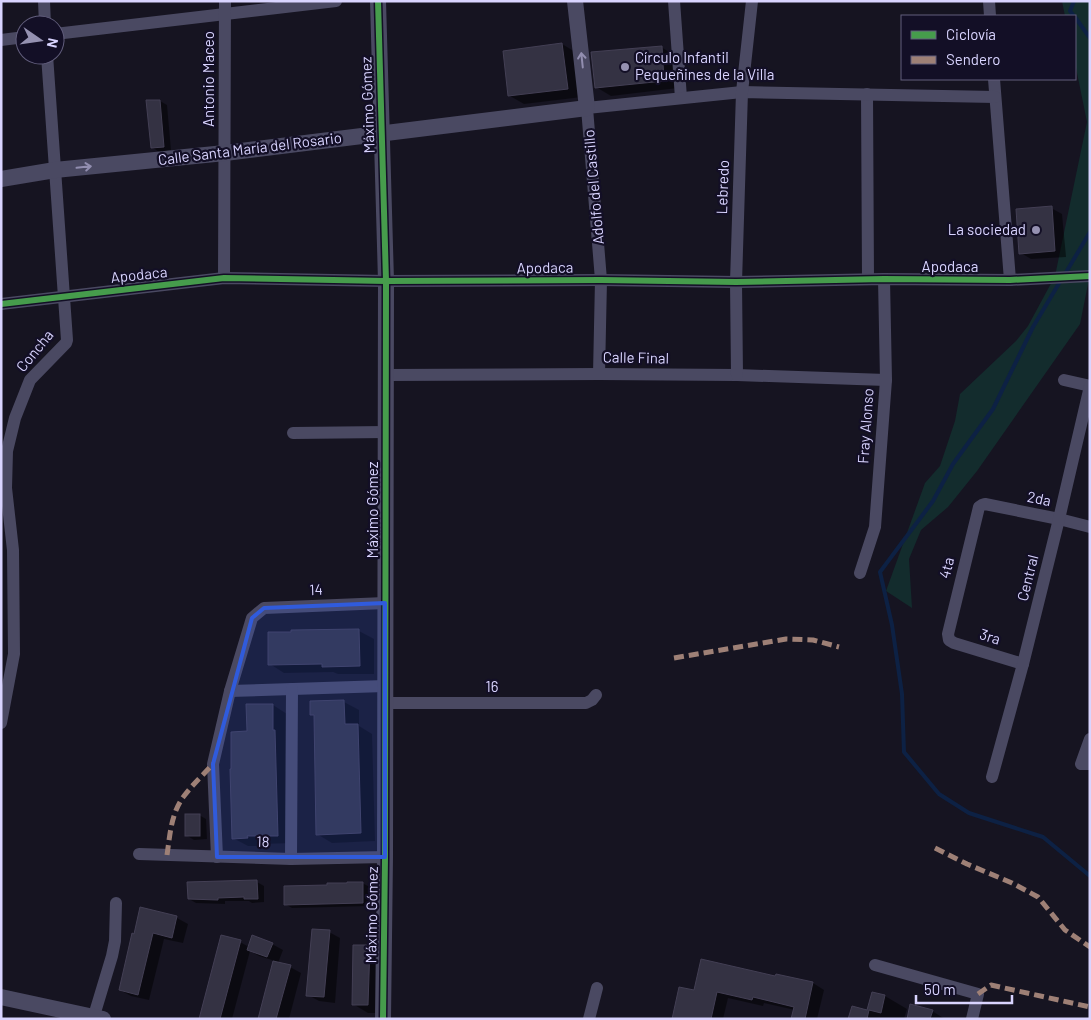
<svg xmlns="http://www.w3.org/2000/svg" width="1091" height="1020" viewBox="0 0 1091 1020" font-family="Barlow,sans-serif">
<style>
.green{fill:#132c2d}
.shadow{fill:#0007}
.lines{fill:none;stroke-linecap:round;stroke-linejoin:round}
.stream{stroke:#0d2144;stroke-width:4}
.building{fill:#343243;stroke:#433f54}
.minor{stroke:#4a4962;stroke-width:12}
.tertiary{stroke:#4a4962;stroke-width:16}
.quiet{stroke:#9e8076;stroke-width:5;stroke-dasharray:10 5;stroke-linecap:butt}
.cycleway-casing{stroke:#130f26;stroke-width:9}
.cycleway{stroke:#469c4c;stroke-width:6}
.oneway{stroke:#928eb0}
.marked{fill:#305bdc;fill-opacity:0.2;stroke:#305bdc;stroke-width:4;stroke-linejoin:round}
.poi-dot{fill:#9591b1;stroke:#130f26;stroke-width:2}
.labels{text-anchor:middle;stroke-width:4.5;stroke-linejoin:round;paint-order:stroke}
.poi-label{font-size:15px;fill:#d9d4ff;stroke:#130f26;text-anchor:start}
.street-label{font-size:15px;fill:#d9d4ff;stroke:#130f26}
</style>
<rect width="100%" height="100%" fill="#161421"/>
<polygon class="green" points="1062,1 1090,1 1090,274 1080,324 977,471 948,507 921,530 909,559 912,608 886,591 925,483 940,466 955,421 960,394 1016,341 1028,326 1055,276 1087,122 1075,63 1075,16 1065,16"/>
<g class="shadow">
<polygon points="562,44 577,53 582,97 524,104 510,96"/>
<polygon points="661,47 676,56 678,88 611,96 596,87"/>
<polygon points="147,101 160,101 167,105 171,150 159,152 152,147"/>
<polygon points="1051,208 1062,214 1066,257 1031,259 1021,253"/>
<polygon points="359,631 374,639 374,674 338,674 333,672 284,673 270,664"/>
<polygon points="311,702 344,702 359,710 359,726 372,734 375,841 332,843 317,834 315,717 312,714"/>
<polygon points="273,705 287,714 293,843 262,844 262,846 248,846 233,838 248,733"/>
<polygon points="199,815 206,819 207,839 194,840 186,835"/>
<polygon points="257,882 264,886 264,902 252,903 249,901 225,901 225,904 196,903 189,899"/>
<polygon points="362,883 370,887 370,906 292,908 285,904 328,887"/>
<polygon points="141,909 177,918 188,924 183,943 164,939 149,1000 131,996 120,990"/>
<polygon points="329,932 340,938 335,1003 319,1001 308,995"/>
<polygon points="240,942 249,947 272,944 283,950 278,963 290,967 301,973 289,1019 259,1019 275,961 259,956 250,951 232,1019 200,1019"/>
<polygon points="369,946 384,955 383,1013 368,1013 353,1004"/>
<polygon points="776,977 813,983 824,990 817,1019 793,1019 795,1010 764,1003 763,1006 728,998 723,1019 673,1019 695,991"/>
<polygon points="872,993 885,996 907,1009 904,1019 850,1019 868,1011"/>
<polygon points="932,1011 945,1019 908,1019"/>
</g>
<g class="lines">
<g class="stream">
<polyline points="1074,16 1070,11 1074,1"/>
<polyline points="1075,17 1090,38"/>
<polyline points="1065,274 1090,232"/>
<polyline points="1061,280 1033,327 993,409 953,464 933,501 880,572 892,625 902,694 904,752 939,794 969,813 1043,837 1090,876"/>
</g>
</g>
<g class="building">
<polygon points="562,43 568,89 508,96 503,51"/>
<polygon points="662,46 664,81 595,88 591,52"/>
<polygon points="146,100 160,100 164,147 151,148"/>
<polygon points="1052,206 1055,251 1019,254 1016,209"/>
<polygon points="359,629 360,666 322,667 322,664 268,665 268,632 291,632 291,630"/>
<polygon points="344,700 345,724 358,724 361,833 316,835 314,715 310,715 310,701"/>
<polygon points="246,704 273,704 273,730 275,730 278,836 247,836 248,838 232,839 230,769 231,769 231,732 247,731"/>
<rect x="185" y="814" width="15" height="22"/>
<polygon points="257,880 258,899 244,899 244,897 218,898 218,900 188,899 187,882"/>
<polygon points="347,882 363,882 363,903 284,905 284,886 327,885 327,883 347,883"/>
<polygon points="140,907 177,916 172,938 153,933 138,995 119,990 132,933 134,934"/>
<polygon points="312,929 330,930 324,997 306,996"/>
<polygon points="221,935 241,940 220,1019 199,1019"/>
<polygon points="252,935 273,943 267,957 247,950"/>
<polygon points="353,945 370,945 368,1005 352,1005"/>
<polygon points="701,959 775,976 776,974 813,982 805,1019 791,1019 794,1007 753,997 752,1000 717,992 711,1019 672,1019 679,987 694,990"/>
<polygon points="273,961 291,965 276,1019 258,1019"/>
<polygon points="872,992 885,995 881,1013 869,1010 867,1019 848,1019 852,1006 867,1010"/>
<polygon points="910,1004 933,1010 930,1019 907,1019"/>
</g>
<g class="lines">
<g class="minor">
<polyline points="44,1 45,25"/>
<polyline points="674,1 681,98"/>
<polyline points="989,1 990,16"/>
<polyline points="55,34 336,1"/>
<polyline points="1,40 25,37"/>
<polyline points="994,79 1010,280"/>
<polyline points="867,94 868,279"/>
<polyline points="224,278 225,1"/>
<polyline points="1,304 224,278 386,281 601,280 736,282 884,279 1010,280 1090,276"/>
<polyline points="599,374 601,280 587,108 742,92 995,97"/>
<polyline points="386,375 599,374 737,375 886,380"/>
<polyline points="737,375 736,282 742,92 752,1"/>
<polyline points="1064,380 1090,386"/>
<polyline points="293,433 386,432"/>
<polyline points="860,573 875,527 886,380 884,279"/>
<polyline points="1023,664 954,643 949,640 948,634 979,507 982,505 985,504 1059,519 1090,527"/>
<polyline points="230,691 385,686"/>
<polyline points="385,703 586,703 592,700 596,695"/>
<polyline points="1,723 14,654 13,550 6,488 7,451 15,418 30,380 66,343 67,340 47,55"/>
<polyline points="1090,739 1081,764 1090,764"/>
<polyline points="992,777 1023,664 1059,519 1090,386"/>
<polyline points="139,854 291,859 385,857"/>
<polyline points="217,857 213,764 230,691 252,618 264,608 385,603"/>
<polyline points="291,859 292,689"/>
<polyline points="875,965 978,994 972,1019"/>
<polyline points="93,1019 112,956 115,941 116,903"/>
<polyline points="589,1019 597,988"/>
</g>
<g class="tertiary">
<polyline points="378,1 386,281 385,857 383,1019"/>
<polyline points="1,179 55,170 225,153 587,108 575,1"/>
<polyline points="1,997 103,1019"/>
</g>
<g class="quiet">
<polyline points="674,658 786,639 813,640 839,647"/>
<polyline points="935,848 967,864 1012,883 1038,897 1065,930 1090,947"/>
<path d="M 167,855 C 170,835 171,813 184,796 C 193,784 204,774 213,764"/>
<polyline points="978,994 991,985 1090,1007"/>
</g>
<g class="cycleway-casing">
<g id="cycleway">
<polyline points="378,1 386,281 385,857 383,1019"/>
<polyline points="1,304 224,278 386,281 601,280 736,282 884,279 1010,280 1090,276"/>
</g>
</g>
<use href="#cycleway" class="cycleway"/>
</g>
<defs><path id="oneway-shaft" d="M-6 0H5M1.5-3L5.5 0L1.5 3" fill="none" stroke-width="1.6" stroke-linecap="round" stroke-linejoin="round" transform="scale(1.25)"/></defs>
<g class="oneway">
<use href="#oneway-shaft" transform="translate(582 60) rotate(-96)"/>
<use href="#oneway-shaft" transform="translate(84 167) rotate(-6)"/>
</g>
<path class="marked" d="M 385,603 L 385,857 L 217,857 L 213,764 L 252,618 L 264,608 Z"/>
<g class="poi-dot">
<circle cx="625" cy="67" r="5"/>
<circle cx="1036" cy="230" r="5"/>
</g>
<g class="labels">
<g class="poi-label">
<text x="635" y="63">Círculo Infantil<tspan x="635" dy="17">Pequeñines de la Villa</tspan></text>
<text x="1026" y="235" text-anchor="end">La sociedad</text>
</g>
<g class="street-label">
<text transform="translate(209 79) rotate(-90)" y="5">Antonio Maceo</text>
<text transform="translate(368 105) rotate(-92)" y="5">Máximo Gómez</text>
<text transform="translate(250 149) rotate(-7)" y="5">Calle Santa María del Rosario</text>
<text transform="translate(594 187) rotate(-95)" y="5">Adolfo del Castillo</text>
<text transform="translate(723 187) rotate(-88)" y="5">Lebredo</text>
<text x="950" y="272">Apodaca</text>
<text transform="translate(545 268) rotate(-1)" y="5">Apodaca</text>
<text transform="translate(139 275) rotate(-6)" y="5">Apodaca</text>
<text transform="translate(35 351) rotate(-51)" y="5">Concha</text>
<text transform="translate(636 358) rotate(1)" y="5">Calle Final</text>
<text transform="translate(866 426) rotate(-86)" y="5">Fray Alonso</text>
<text transform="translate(1039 499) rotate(12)" y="5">2da</text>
<text transform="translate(373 510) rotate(-90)" y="5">Máximo Gómez</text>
<text transform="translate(947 568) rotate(-76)" y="5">4ta</text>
<text transform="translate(1028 578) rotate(-76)" y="5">Central</text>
<text transform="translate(316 590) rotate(-2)" y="5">14</text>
<text transform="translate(990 637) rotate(18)" y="5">3ra</text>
<text x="492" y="692">16</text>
<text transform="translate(263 842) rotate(2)" y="5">18</text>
<text transform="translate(372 915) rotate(-89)" y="5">Máximo Gómez</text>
</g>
</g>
<rect width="1091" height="1020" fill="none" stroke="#d9d4ff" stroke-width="5"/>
<rect x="901" y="15" width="175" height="65" fill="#130f26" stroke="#625e7d"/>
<rect x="911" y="31" width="25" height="8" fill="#469c4c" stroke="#625e7d"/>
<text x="946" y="40" font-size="15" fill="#d9d4ff">Ciclovía</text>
<rect x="911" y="56" width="25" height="8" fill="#9e8076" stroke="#625e7d"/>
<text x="946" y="65" font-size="15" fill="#d9d4ff">Sendero</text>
<g transform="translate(40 40) rotate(103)"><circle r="24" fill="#130f26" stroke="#625e7d"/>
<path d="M0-4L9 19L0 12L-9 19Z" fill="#9591b1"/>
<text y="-8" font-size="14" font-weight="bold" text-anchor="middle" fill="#d9d4ff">N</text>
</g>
<path d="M916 995v8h96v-8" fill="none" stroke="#d9d4ff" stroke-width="2.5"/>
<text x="924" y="995" font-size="15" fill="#d9d4ff" stroke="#130f26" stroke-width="4" paint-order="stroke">50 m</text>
</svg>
